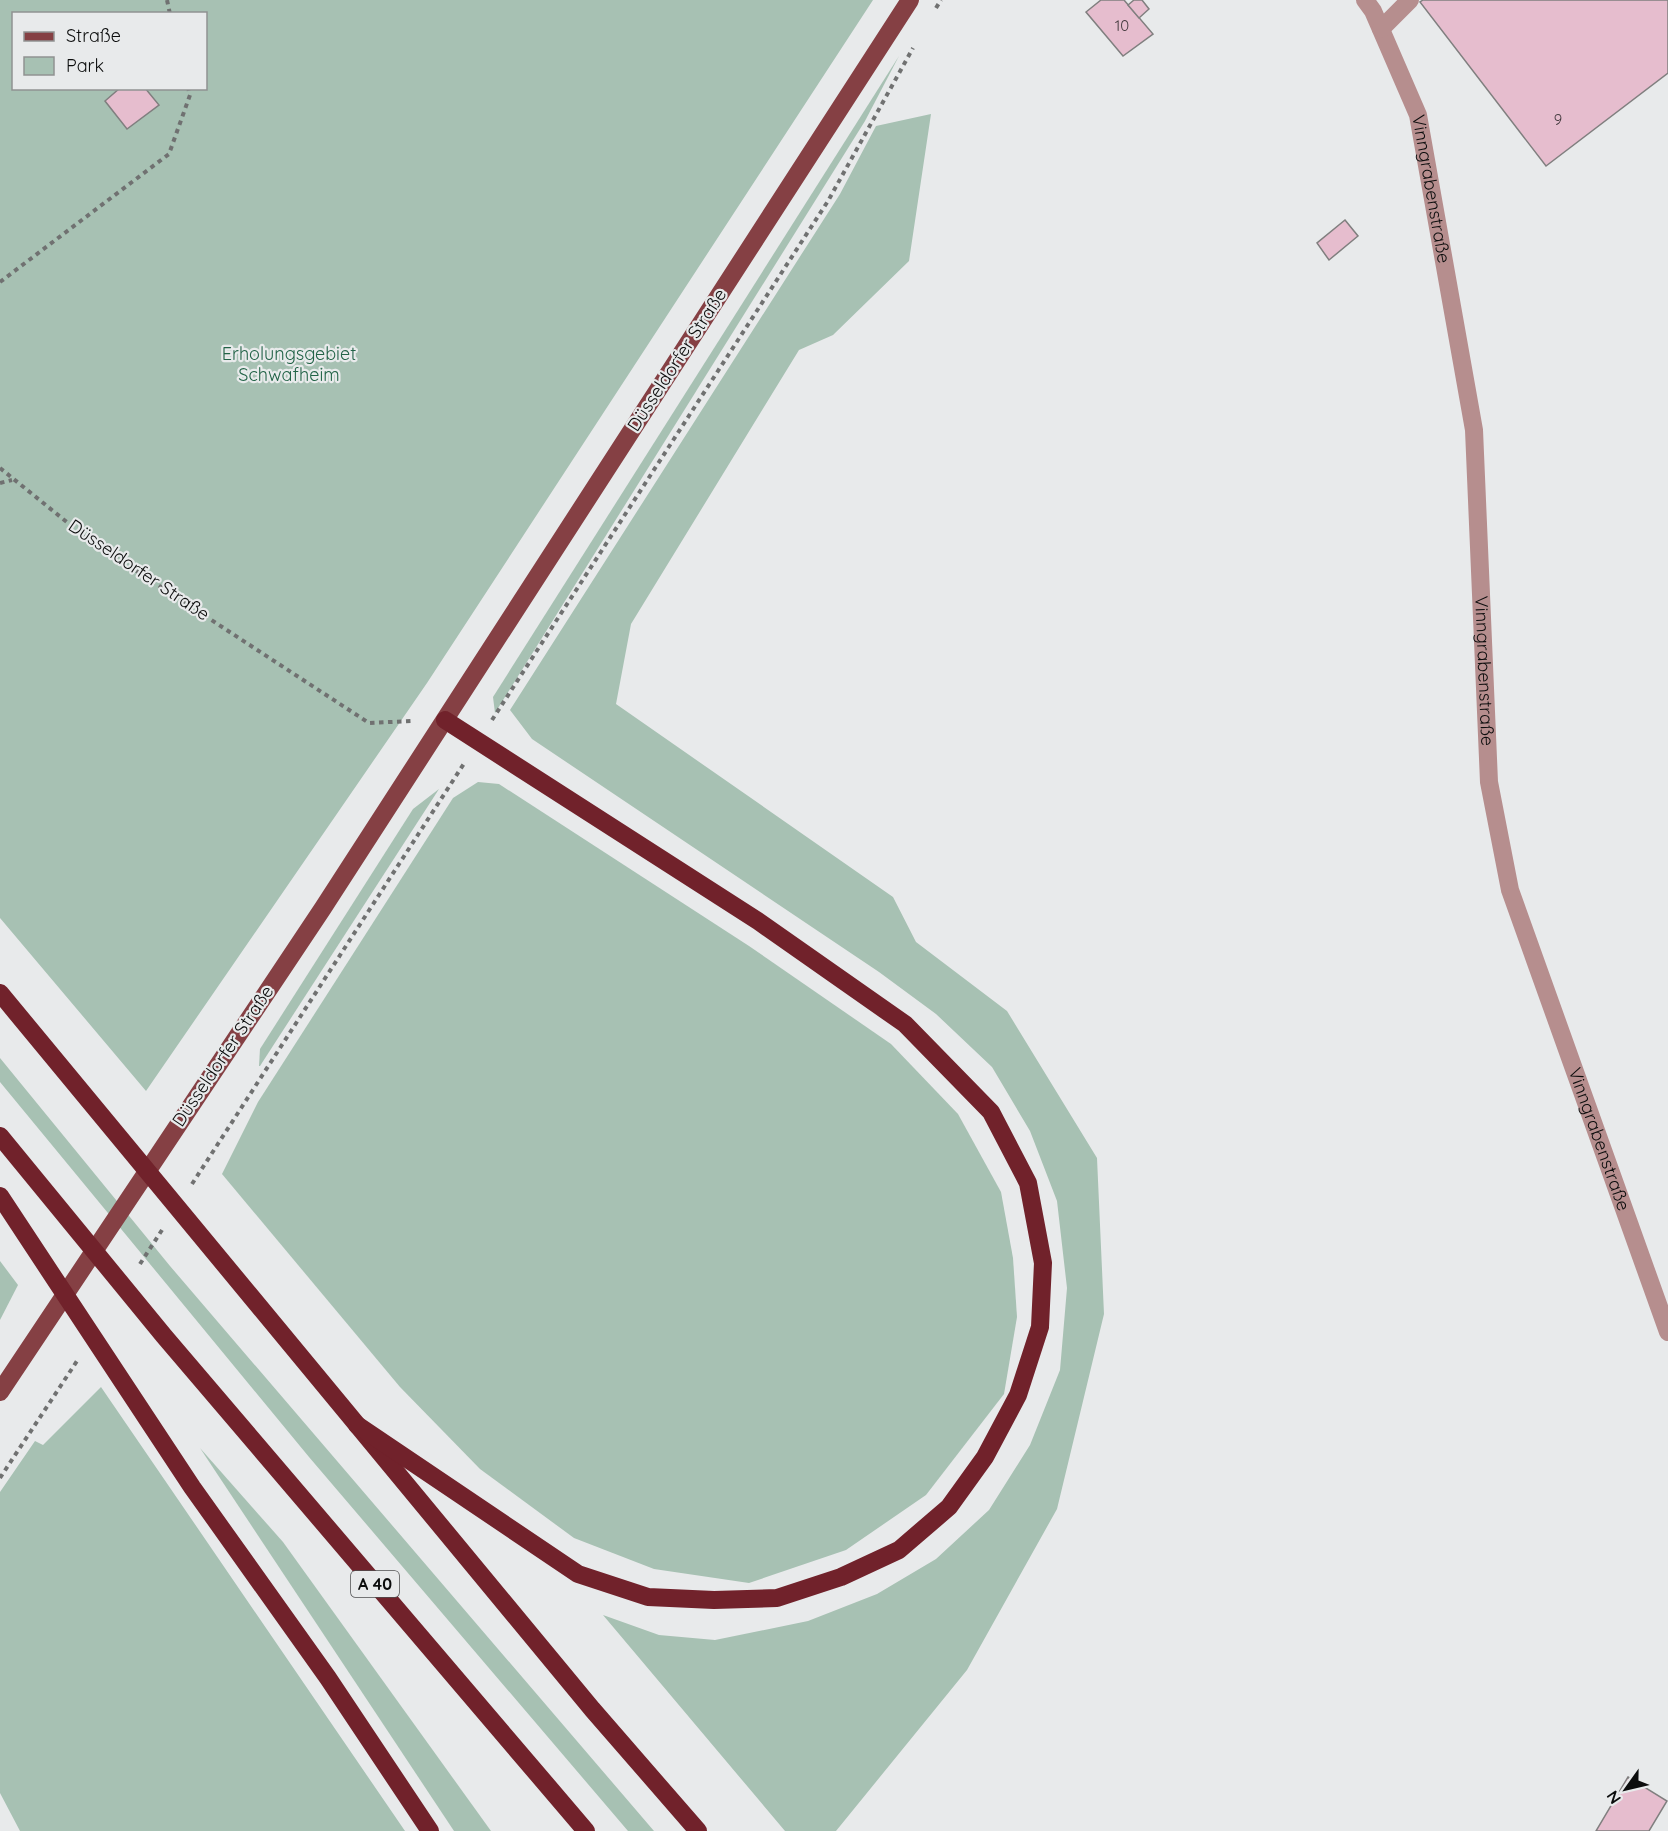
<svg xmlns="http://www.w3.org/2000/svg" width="1668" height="1831" viewBox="0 0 1668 1831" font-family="Quicksand,sans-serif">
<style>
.green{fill:#a7c1b3;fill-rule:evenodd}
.building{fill:#e6bdce;stroke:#807f7f;stroke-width:1.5}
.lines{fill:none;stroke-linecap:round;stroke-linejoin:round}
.path{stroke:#707171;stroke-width:4;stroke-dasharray:4.5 4.5;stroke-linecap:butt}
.minor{stroke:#b68e8e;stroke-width:18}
.major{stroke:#854044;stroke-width:18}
.highway{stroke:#71222b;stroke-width:18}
.labels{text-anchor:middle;stroke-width:4.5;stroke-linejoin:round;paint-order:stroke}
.number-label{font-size:15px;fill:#42393d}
.shield{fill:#e8eaeb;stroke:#4e4f50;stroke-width:1.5}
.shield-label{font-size:16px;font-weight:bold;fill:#0c0d0d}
.street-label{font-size:18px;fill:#0c0d0d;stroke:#e8eaeb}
.park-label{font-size:18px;fill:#226347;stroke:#e8eaeb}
</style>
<rect width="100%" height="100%" fill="#e8eaeb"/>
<g class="green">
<path d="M 0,0 L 873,0 L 427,683 L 146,1091 L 0,918 ZM 14,14 L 206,14 L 206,88 L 14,88 Z"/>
<polygon points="899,56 865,121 495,713 493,697"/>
<polygon points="931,114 909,261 833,335 799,350 631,624 616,704 893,897 916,942 1007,1011 1097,1158 1104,1314 1057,1509 967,1670 836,1831 785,1831 603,1615 659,1635 715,1640 808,1621 877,1594 936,1559 989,1510 1030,1445 1060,1370 1067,1288 1057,1201 1030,1131 992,1067 936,1014 879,972 532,739 510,710 840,194 876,126"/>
<polygon points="478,782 499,784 749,946 891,1044 958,1114 1001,1192 1013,1258 1017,1317 1004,1394 926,1495 846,1550 749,1583 654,1569 574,1538 480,1469 400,1387 222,1174 258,1102 453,798"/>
<polygon points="439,789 260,1066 259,1066 260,1049 413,809"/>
<polygon points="0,1058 170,1266 654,1831 628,1831 309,1457 0,1082"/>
<polygon points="0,1261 18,1285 0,1320"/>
<polygon points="101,1387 405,1831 20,1831 0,1793 0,1492 35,1441 43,1445"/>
<polygon points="200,1448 283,1542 491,1831 454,1831"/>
</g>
<g class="building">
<polygon points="1101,0 1124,0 1153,34 1123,56 1086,12"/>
<polygon points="1134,0 1142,0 1149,9 1139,18 1128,5"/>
<polygon points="1423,0 1668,0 1668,73 1546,166 1420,2"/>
<polygon points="120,88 145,88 159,105 127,129 105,101"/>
<polygon points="1345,220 1358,236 1329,260 1317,243"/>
<polygon points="1628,1777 1667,1801 1649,1831 1596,1831"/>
</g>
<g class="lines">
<g class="path">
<polyline points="167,0 170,14"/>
<polyline points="936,8 941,0"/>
<polyline points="0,282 169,154 190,95 188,88"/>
<polyline points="0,468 89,540 369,723 411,721"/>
<polyline points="0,483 12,480"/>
<polyline points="492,720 828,201 913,48"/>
<polyline points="192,1184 465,762"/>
<polyline points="140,1264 162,1230"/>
<polyline points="0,1478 77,1361"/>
</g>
<g class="minor">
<path id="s1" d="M 1365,0 L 1373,11 L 1418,115 L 1474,430 L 1489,782 L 1510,890 L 1668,1332"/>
<polyline points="1381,29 1410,0"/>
</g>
<polyline class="major" points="0,1392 323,908 910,0"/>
<g class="highway">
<polyline points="0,993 592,1709 698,1831"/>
<polyline points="0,1136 164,1336 586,1831"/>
<polyline points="0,1196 192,1487 328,1678 430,1831"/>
<polyline points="357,1425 578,1574 648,1597 714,1600 777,1598 841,1577 899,1550 949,1507 985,1457 1018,1395 1040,1327 1043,1263 1028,1183 991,1112 905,1024 758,921 445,720"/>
</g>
</g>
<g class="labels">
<g class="number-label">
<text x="1122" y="31">10</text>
<text x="1558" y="125">9</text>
</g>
<rect class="shield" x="351" y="1571" width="48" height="26" rx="4.5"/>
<g class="shield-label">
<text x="375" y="1590">A 40</text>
</g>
<g class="street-label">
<text dy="6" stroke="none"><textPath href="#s1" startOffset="202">Vinngrabenstraße</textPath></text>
<text transform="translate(677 360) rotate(-57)" y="6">Düsseldorfer Straße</text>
<text transform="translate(139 570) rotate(34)" y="6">Düsseldorfer Straße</text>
<text dy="6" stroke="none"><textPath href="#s1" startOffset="688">Vinngrabenstraße</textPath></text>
<text transform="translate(223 1056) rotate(-56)" y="6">Düsseldorfer Straße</text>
<text dy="6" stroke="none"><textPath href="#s1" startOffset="1174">Vinngrabenstraße</textPath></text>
</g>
<g class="park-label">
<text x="289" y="360">Erholungsgebiet<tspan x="289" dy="21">Schwafheim</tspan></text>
</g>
</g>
<rect x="12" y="12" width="195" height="78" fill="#e8eaeb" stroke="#909292" stroke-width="1.5"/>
<rect x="24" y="32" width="30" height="9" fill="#854044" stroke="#909292" stroke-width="1.5"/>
<text x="66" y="42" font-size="18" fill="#0c0d0d">Straße</text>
<rect x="24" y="57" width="30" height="18" fill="#a7c1b3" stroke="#909292" stroke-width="1.5"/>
<text x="66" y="72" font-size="18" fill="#0c0d0d">Park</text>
<g transform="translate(1626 1789) rotate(236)" stroke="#e8eaeb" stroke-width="4.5" paint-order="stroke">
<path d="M0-4.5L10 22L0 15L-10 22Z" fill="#0c0d0d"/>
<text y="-9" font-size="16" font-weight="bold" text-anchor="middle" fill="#0c0d0d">N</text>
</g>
</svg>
